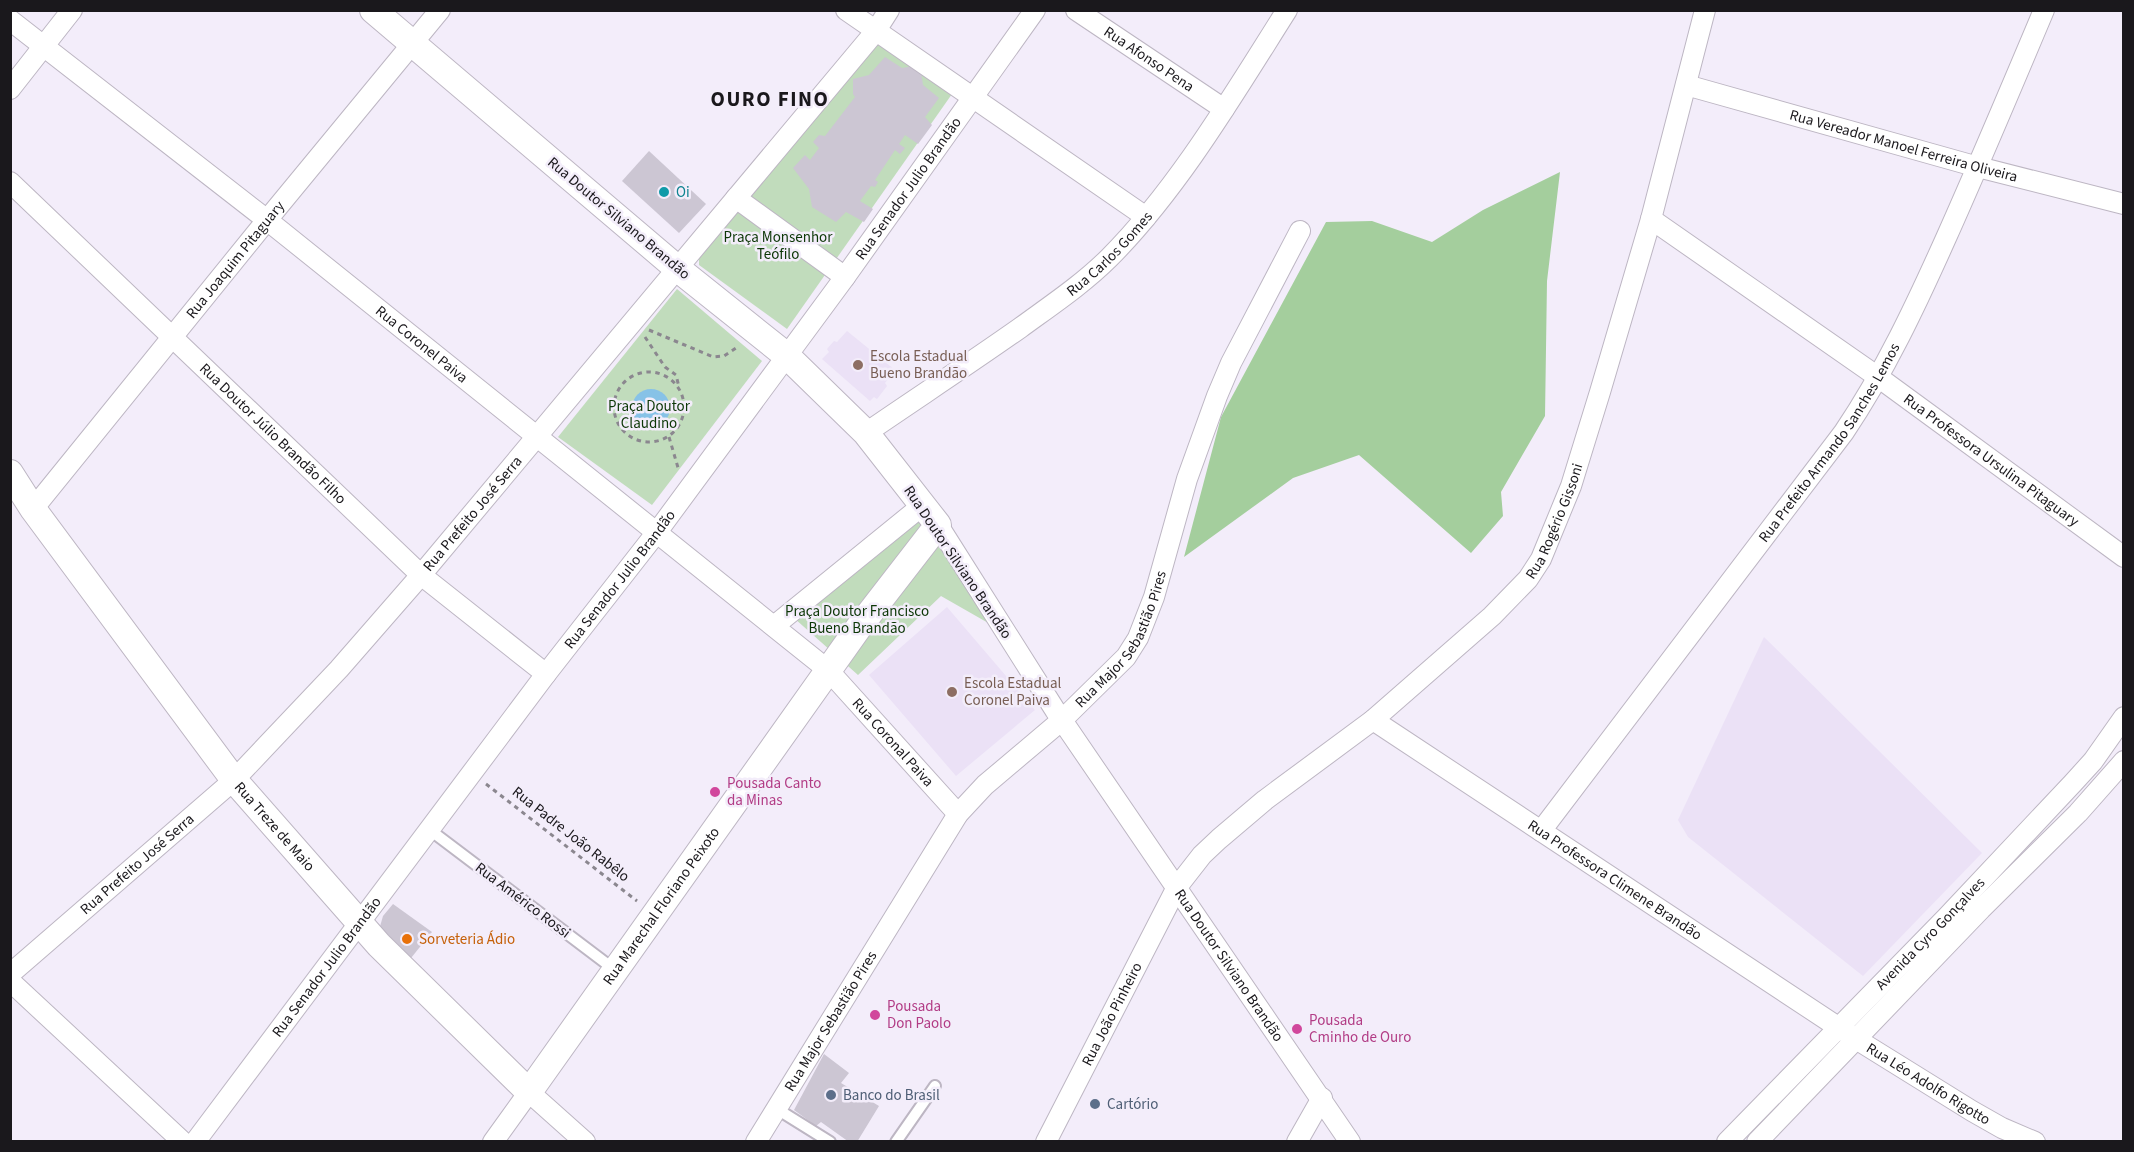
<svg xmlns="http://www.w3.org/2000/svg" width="2134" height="1152" viewBox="0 0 2134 1152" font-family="'Source Sans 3',sans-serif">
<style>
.built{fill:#ebe1f6}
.green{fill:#c1dcbc}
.forest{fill:#a4ce9d}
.water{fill:#87c2e7}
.building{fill:#ccc6d3}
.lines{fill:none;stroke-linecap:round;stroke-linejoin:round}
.service-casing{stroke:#bdb6c3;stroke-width:14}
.minor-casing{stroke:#bdb6c3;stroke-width:22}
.tertiary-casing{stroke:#bdb6c3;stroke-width:28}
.path{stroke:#8b878f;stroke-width:3;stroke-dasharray:4.5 4.5;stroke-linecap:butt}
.service{stroke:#fff;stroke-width:10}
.minor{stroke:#fff;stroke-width:20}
.tertiary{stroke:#fff;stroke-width:26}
.culture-dot{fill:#0f9aa8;stroke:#f3edfa;stroke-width:2}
.education-dot{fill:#8d6e63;stroke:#f3edfa;stroke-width:2}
.hotel-dot{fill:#d1479c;stroke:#f3edfa;stroke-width:2}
.food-dot{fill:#e8710a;stroke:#f3edfa;stroke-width:2}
.service-dot{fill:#5c6f8a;stroke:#f3edfa;stroke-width:2}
.labels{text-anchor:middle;stroke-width:5;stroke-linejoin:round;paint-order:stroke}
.street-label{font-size:15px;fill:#1a181c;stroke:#f3edfa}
.culture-label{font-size:15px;fill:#0d838f;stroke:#f3edfa;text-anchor:start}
.park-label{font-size:15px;fill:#0c3706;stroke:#f3edfa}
.education-label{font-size:15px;fill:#785e54;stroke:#f3edfa;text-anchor:start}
.hotel-label{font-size:15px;fill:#b23c85;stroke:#f3edfa;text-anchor:start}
.food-label{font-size:15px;fill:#c56008;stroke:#f3edfa;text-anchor:start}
.service-label{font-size:15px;fill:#4e5e75;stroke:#f3edfa;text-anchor:start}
.district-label{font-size:21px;font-weight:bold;letter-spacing:1.5px;fill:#1a181c;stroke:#f3edfa}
</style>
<rect width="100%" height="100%" fill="#f3edfa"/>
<g class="built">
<polygon points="847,331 895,370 885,383 887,386 877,399 874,397 870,401 822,359 829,352 827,349 834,341 837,342"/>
<polygon points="947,607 1035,710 956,776 869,675"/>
<polygon points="1764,637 1982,853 1863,976 1688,837 1678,820"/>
</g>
<g class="green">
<polygon points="874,40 952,94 787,329 699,265 699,254"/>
<polygon points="677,289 762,361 652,505 558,437"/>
<polygon points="922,518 990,624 941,596 858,675 794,618"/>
</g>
<polygon class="forest" points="1560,172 1547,281 1545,416 1501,492 1503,516 1471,553 1359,455 1293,478 1184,557 1221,417 1326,222 1372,221 1432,242 1483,210"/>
<circle class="water" cx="651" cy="408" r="19"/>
<g class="building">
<polygon points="885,57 902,68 914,66 921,72 923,85 939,98 925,117 932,125 918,144 905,135 899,144 905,148 900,154 895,150 875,180 878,182 875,187 871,186 860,201 873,209 864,222 846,212 836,222 812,207 809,189 793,168 805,155 810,160 819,148 813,142 819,135 825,136 855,97 853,94 853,79 869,75"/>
<polygon points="649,151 706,204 679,233 622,181"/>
<polygon points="393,904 432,932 411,958 379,930 383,916"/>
<polygon points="824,1054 849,1073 841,1083 879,1106 857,1142 849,1142 821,1122 816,1126 794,1110"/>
</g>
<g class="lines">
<g class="service-casing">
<g id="service">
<polyline points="430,830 615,970"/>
<polyline points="777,1109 830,1142"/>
<polyline points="896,1142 935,1086"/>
</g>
</g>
<g class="minor-casing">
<g id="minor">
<polyline points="846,10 1146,217"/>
<path id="s1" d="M 1076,10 L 1224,109"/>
<path id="s2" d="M 10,20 L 267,220 L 828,670 L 958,814"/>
<path id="s3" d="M 1686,85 L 1978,167 L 2124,204"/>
<polyline points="10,89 72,10"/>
<path id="s4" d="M 10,182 L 421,575 L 546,674"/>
<polyline points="736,198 845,277"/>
<path id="s5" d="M 1651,219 L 1878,377 L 2124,557"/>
<path id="s6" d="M 866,433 C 917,398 969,364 1020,328 C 1050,306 1083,284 1109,258 C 1178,189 1235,92 1287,10"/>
<path id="s7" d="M 33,509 L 267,220 L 440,10"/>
<path id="s8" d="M 938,525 L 1055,710 L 1350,1142"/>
<polyline points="774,626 923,505"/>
<path id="s9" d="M 1373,720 L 1856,1039 L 1972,1111 L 2002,1128 L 2035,1142"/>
<path id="s10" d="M 1541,831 L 1844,432 C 1885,371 1916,305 1946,238 C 1980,162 2012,86 2044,10"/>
<path id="s11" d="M 10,974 L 234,780 L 339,669 L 421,575 L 875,32 L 889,10"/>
<polyline points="10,981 183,1142"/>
<path id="s12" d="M 195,1142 L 546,674 L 657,532 L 845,277 L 1035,10"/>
<polyline points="493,1142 529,1092 585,1142"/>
<path id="s13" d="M 756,1142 L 958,814 L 985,785 L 1062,720 L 1126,657 L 1138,638 L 1154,597 L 1187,479 L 1217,396 L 1231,363 L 1300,231"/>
<path id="s14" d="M 1046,1142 L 1177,887 L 1202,855 L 1219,839 L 1265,800 L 1373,720 L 1492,616 L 1528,579 L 1541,559 L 1571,486 L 1600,392 L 1651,219 L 1705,10"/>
<polyline points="1297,1142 1322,1098"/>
<path id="s15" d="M 1727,1142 L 1946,918 L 2073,783 L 2093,761 L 2124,717"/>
<polyline points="1757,1142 1981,909 2078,813 2124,761"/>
</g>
</g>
<g class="tertiary-casing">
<g id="tertiary">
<path id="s16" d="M 10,473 L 33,509 L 234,780 L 379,945 L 529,1092 L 859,627 L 938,525 L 866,433 L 787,356 L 678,269 L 373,10"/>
</g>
</g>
<g class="path">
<polyline points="649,330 713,357 724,356 739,346"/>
<polyline points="645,337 665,367 676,375 679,387"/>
<circle cx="649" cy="407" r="35"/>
<polyline points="669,437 679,471"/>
<polyline points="486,784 637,901"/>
</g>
<use href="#service" class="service"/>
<use href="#minor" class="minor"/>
<use href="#tertiary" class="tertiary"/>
</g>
<circle class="culture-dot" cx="664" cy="192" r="6"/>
<g class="education-dot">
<circle cx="858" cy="365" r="6"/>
<circle cx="952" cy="692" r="6"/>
</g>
<g class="hotel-dot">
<circle cx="715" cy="792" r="6"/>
<circle cx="875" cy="1015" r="6"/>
<circle cx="1297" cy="1029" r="6"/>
</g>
<circle class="food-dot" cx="407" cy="939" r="6"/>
<g class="service-dot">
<circle cx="831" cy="1095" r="6"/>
<circle cx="1095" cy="1104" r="6"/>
</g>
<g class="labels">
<g class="street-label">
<text dy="5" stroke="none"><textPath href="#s1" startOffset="88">Rua Afonso Pena</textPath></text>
<text dy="5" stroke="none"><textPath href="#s3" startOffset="226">Rua Vereador Manoel Ferreira Oliveira</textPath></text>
<text dy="5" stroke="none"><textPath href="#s12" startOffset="1191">Rua Senador Julio Brandão</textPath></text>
<text transform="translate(619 218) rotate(40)" y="5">Rua Doutor Silviano Brandão</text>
<text dy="5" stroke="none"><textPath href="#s6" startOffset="303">Rua Carlos Gomes</textPath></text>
<text dy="5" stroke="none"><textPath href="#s7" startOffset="321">Rua Joaquim Pitaguary</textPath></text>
<text dy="5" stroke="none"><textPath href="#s2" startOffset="524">Rua Coronel Paiva</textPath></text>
<text dy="5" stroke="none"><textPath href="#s4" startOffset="364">Rua Doutor Júlio Brandão Filho</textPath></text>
<text dy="5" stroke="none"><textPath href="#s10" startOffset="484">Rua Prefeito Armando Sanches Lemos</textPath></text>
<text dy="5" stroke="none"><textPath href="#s5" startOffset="417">Rua Professora Ursulina Pitaguary</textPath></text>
<text dy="5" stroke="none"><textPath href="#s11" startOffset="654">Rua Prefeito José Serra</textPath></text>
<text dy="5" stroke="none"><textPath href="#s14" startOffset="819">Rua Rogério Gissoni</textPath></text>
<text transform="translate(958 562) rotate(56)" y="5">Rua Doutor Silviano Brandão</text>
<text dy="5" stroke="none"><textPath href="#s12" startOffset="705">Rua Senador Julio Brandão</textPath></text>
<text dy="5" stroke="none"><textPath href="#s13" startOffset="628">Rua Major Sebastião Pires</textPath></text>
<text dy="5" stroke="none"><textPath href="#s2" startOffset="1142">Rua Coronal Paiva</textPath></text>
<text dy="5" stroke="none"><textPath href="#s16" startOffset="442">Rua Treze de Maio</textPath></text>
<text transform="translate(571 834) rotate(38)" y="5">Rua Padre João Rabêlo</text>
<text dy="5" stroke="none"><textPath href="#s11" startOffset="168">Rua Prefeito José Serra</textPath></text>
<text dy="5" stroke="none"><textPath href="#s9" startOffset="290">Rua Professora Climene Brandão</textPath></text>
<text transform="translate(523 900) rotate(37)" y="5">Rua Américo Rossi</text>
<text dy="5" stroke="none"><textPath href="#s16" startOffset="1038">Rua Marechal Floriano Peixoto</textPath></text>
<text dy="5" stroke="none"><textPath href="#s15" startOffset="291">Avenida Cyro Gonçalves</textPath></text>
<text dy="5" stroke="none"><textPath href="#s8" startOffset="528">Rua Doutor Silviano Brandão</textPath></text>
<text dy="5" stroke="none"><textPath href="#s12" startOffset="219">Rua Senador Julio Brandão</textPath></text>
<text dy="5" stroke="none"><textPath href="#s14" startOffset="144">Rua João Pinheiro</textPath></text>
<text dy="5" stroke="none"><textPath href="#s13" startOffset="142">Rua Major Sebastião Pires</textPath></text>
<text dy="5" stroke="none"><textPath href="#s9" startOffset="664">Rua Léo Adolfo Rigotto</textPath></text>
</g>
<g class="culture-label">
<text x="676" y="197">Oi</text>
</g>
<g class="park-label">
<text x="778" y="242">Praça Monsenhor<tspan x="778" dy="17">Teófilo</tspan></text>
<text x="649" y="411">Praça Doutor<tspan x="649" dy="17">Claudino</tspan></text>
<text x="857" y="616">Praça Doutor Francisco<tspan x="857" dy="17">Bueno Brandão</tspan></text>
</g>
<g class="education-label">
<text x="870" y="361">Escola Estadual<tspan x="870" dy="17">Bueno Brandão</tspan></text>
<text x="964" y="688">Escola Estadual<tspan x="964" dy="17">Coronel Paiva</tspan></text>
</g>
<g class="hotel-label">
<text x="727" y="788">Pousada Canto<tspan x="727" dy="17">da Minas</tspan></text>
<text x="887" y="1011">Pousada<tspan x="887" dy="17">Don Paolo</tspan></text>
<text x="1309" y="1025">Pousada<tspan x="1309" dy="17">Cminho de Ouro</tspan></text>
</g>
<g class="food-label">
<text x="419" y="944">Sorveteria Ádio</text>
</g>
<g class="service-label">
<text x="843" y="1100">Banco do Brasil</text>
<text x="1107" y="1109">Cartório</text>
</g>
<g class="district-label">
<text x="770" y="106">OURO FINO</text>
</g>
</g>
<rect width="2134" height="1152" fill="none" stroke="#1a181c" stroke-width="24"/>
</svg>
